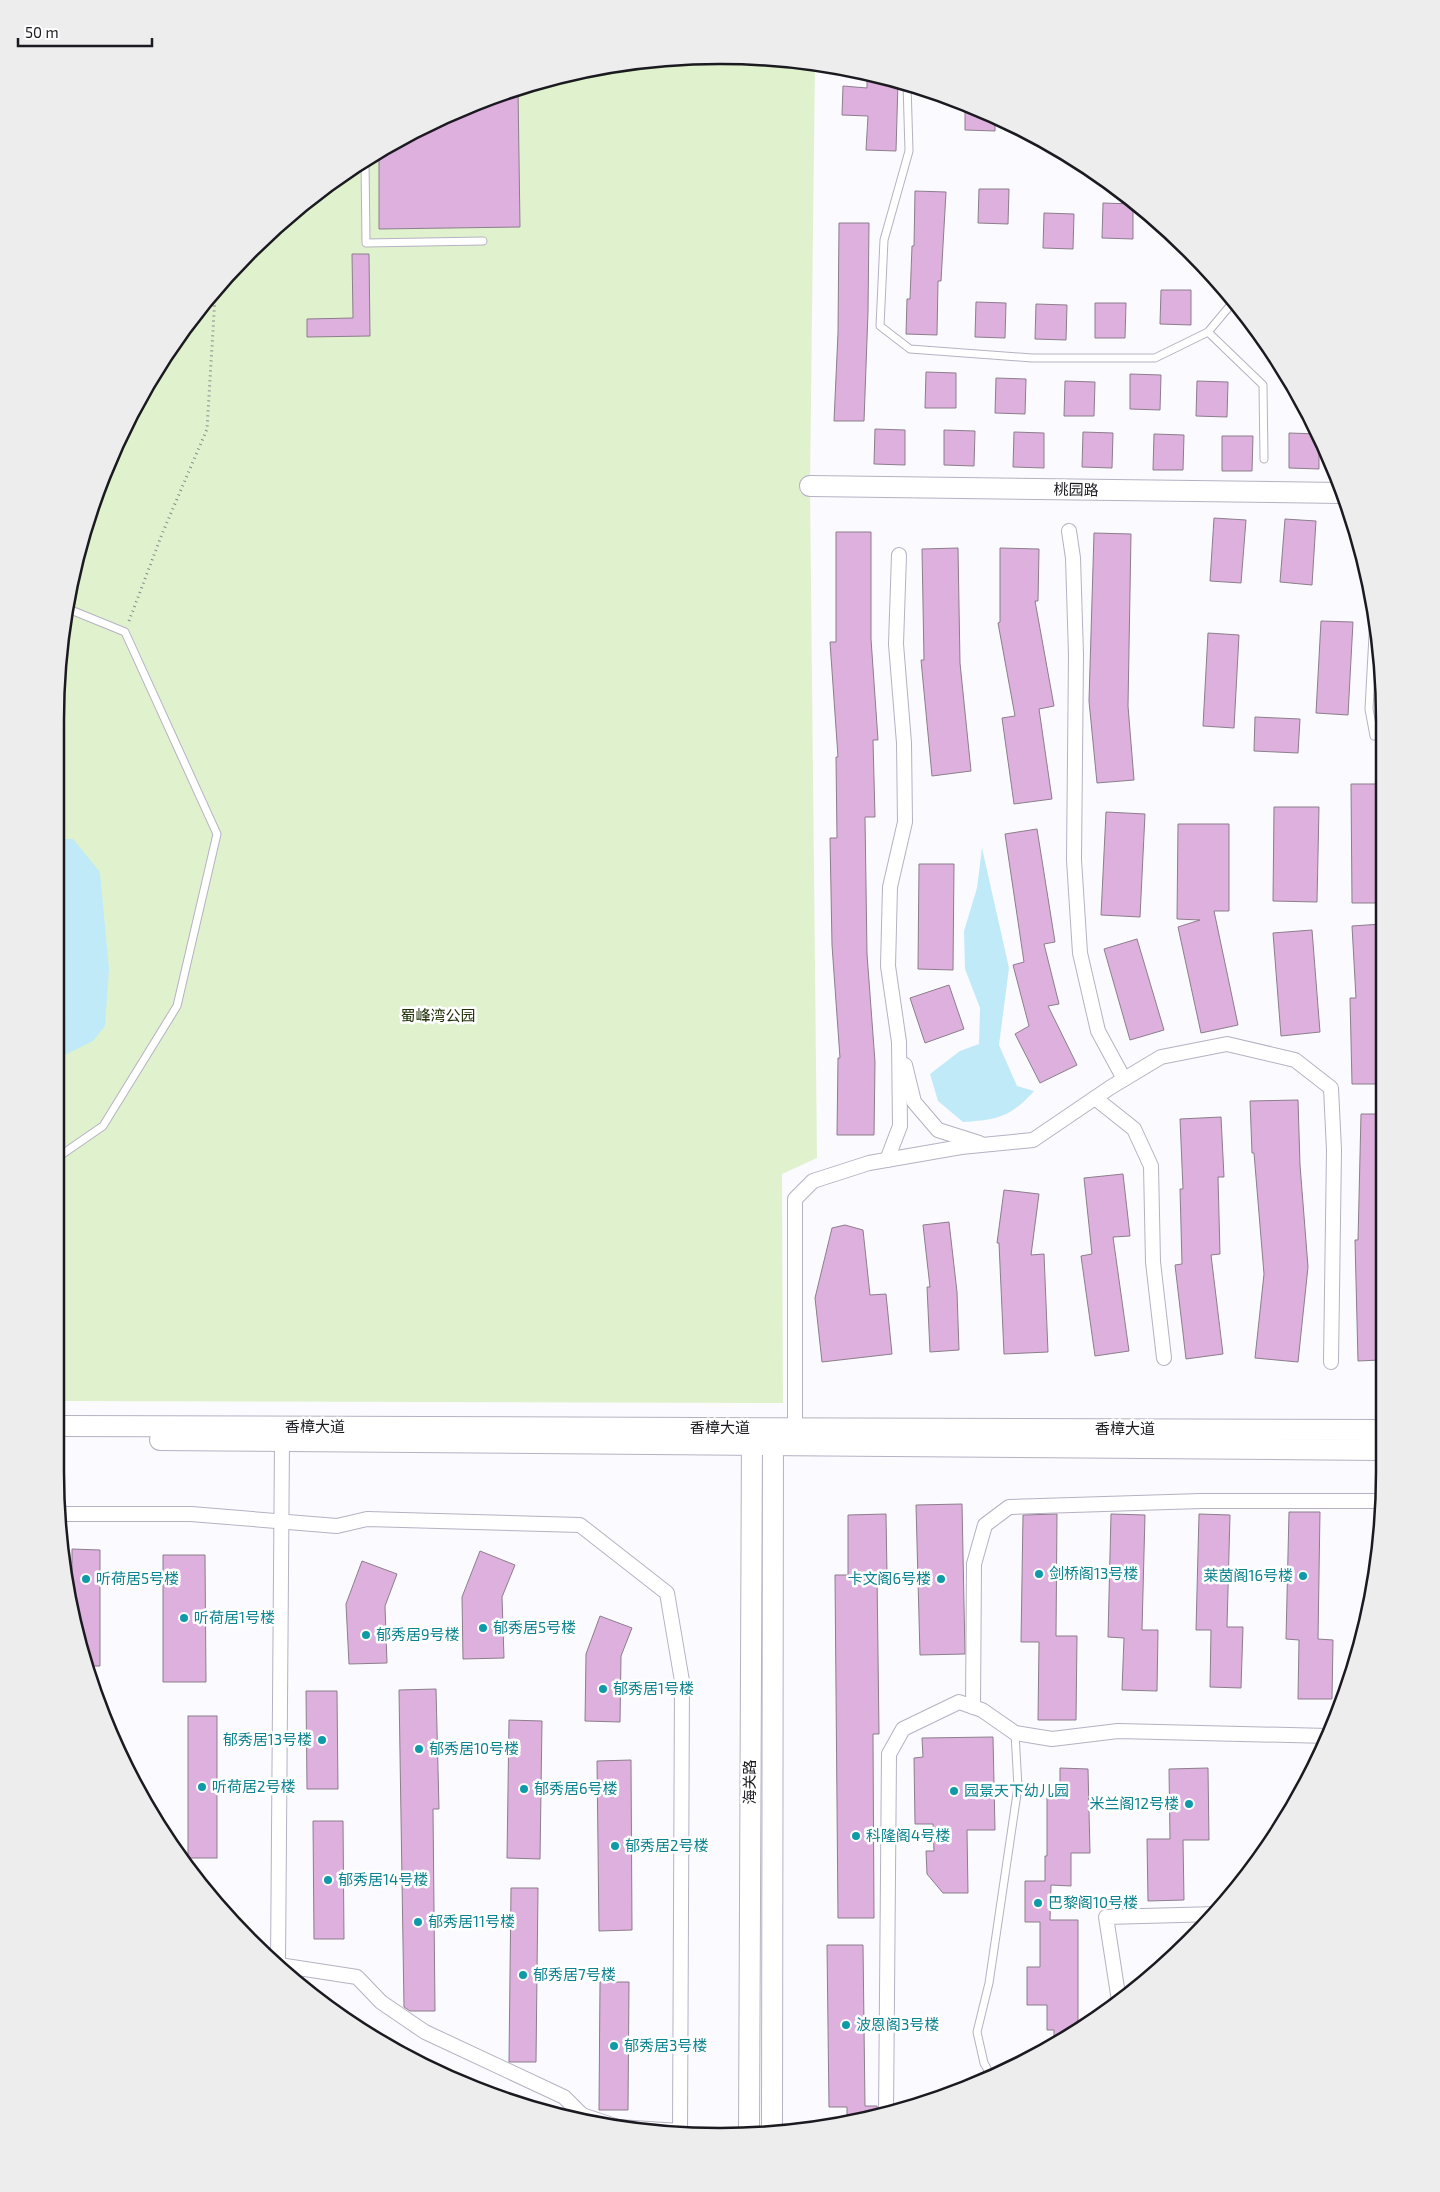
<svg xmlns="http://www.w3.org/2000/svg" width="1440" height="2192" viewBox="0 0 1440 2192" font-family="'Exo 2','Noto Sans SC',sans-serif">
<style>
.green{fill:#e0f2cd}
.water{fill:#c1eaf9}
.building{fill:#ddb0dd;stroke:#8c7e8c}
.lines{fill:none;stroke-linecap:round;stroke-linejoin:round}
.lane-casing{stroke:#b6b1c3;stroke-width:9}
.street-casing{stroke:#b6b1c3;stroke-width:16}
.secondary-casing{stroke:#b6b1c3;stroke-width:22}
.path{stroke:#89888d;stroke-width:3;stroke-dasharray:1 4;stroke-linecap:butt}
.lane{stroke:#fff;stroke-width:7}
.street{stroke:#fff;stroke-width:14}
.secondary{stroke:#fff;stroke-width:20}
.culture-dot{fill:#0f9aa8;stroke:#fff;stroke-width:2}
.labels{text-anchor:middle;stroke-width:5;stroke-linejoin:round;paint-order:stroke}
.street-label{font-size:15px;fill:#1b1a20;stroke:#fff}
.park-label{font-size:15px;fill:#203008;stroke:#fff}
.culture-label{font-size:15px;fill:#0d838f;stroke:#fff;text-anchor:start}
.rim{fill:none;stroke:#1b1a20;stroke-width:2.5}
</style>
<rect width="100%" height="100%" fill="#fbfafe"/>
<polygon class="green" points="677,56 815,62 810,486 817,1158 782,1174 783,1403 61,1401 61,633 78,548 123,426 220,281 315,192 426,123 548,78"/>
<g class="water">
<polygon points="61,839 73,839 100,872 109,969 105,1026 93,1041 61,1057"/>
<path d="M 982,848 L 1009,968 L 999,1045 L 1017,1086 L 1034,1091 C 1011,1117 997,1120 963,1122 L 938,1101 L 930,1074 L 960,1051 L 979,1044 L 980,1008 L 965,969 L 964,931 L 977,888 Z"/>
</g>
<g class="building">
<polygon points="867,75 898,82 896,151 866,150 868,116 842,115 843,86 867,88"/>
<polygon points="518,89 520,227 379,229 379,153 426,123 437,119 452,119 452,114"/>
<polygon points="965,105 995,118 995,131 965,130"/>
<polygon points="979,189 1009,189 1008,224 978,223"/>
<polygon points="915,191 946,192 941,281 938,281 937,335 906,334 907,299 910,299 912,246 914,246"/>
<polygon points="1103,203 1133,204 1133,239 1102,238"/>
<polygon points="1044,213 1074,214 1073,249 1043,248"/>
<polygon points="839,223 869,223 868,312 864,421 834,421 838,333"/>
<polygon points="352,254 369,254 370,336 307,337 307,319 353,318"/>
<polygon points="1161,290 1191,290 1191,325 1160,324"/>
<polygon points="976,302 1006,303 1005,338 975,337"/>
<polygon points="1095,303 1126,303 1125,338 1095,338"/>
<polygon points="1036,304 1067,305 1066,340 1035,339"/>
<polygon points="926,372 956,373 956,408 925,408"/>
<polygon points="1130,374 1161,375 1160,410 1130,409"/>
<polygon points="996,378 1026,379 1025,414 995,413"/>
<polygon points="1065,381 1095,382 1094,416 1064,416"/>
<polygon points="1197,381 1228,382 1227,417 1196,416"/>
<polygon points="875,429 905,430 905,465 874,464"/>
<polygon points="944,430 975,431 974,466 944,465"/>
<polygon points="1014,432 1044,433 1044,468 1013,467"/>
<polygon points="1083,432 1113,433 1112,468 1082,467"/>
<polygon points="1289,433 1319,434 1319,469 1289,468"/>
<polygon points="1154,434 1184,435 1183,470 1153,470"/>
<polygon points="1222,436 1253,436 1252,471 1222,471"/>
<polygon points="1214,518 1246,520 1241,583 1210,581"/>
<polygon points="1285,519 1316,521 1312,585 1280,582"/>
<polygon points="836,532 871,532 871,639 878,740 873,740 875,817 865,817 867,954 875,1062 874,1135 837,1135 838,1058 840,1058 832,945 830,838 837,838 836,757 838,757 830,642 836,642"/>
<polygon points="1094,533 1131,534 1128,706 1134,780 1097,783 1089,701"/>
<polygon points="958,548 960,663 971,771 932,776 921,660 924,660 922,549"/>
<polygon points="1000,548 1039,549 1038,601 1035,601 1054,706 1039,709 1052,799 1014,804 1002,718 1015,716 998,623 1000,622"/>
<polygon points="1321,621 1353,622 1348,715 1316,713"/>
<polygon points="1208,633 1239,635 1234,728 1203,726"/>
<polygon points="1255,717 1300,719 1298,753 1254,751"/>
<polygon points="1351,784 1383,784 1382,903 1352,903"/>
<polygon points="1274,807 1319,807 1317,902 1273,901"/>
<polygon points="1106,812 1145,814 1140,917 1101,915"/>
<polygon points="1178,824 1229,824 1229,911 1214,911 1238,1025 1201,1033 1178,927 1200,920 1177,919"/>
<polygon points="1037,829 1055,942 1044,944 1059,1004 1048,1006 1077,1065 1040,1083 1015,1034 1029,1026 1013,965 1024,962 1005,834"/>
<polygon points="919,864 954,864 953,970 918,969"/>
<polygon points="1382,924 1382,1084 1352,1084 1350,998 1356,998 1352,926"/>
<polygon points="1312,930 1320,1032 1281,1036 1273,933"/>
<polygon points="1137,939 1164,1030 1130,1040 1104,949"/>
<polygon points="949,985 964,1029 925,1043 910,998"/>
<polygon points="1298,1100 1300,1165 1308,1267 1298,1362 1255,1358 1264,1274 1254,1153 1252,1153 1250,1101"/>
<polygon points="1361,1114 1381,1114 1380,1360 1358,1361 1355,1240 1358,1240"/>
<polygon points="1221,1117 1224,1177 1218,1177 1220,1254 1211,1255 1223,1354 1186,1359 1175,1265 1182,1264 1180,1189 1183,1189 1180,1119"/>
<polygon points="1123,1174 1130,1236 1113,1237 1129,1351 1095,1356 1081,1256 1092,1254 1084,1178"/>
<polygon points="1004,1190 1039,1194 1031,1255 1044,1254 1048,1352 1004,1354 999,1243 997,1243"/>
<polygon points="949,1222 957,1292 959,1350 930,1352 927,1287 930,1287 923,1225"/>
<polygon points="845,1225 863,1230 870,1295 886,1294 892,1354 822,1362 815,1298 832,1228"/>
<polygon points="962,1504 965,1654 920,1655 916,1505"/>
<polygon points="1289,1512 1320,1512 1318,1639 1333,1640 1332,1699 1298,1699 1299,1640 1286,1639"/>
<polygon points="886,1514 887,1574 877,1574 879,1734 873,1734 874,1918 838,1918 835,1575 848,1575 848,1515"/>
<polygon points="1057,1514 1056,1636 1077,1636 1076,1720 1038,1720 1039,1642 1021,1642 1023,1515"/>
<polygon points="1111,1514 1145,1515 1142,1630 1158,1630 1157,1691 1122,1690 1124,1638 1108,1637"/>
<polygon points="1199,1514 1230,1515 1227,1627 1243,1627 1241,1688 1210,1687 1211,1630 1196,1630"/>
<polygon points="72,1549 100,1550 100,1666 86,1666 72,1609"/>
<polygon points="480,1551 515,1565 502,1597 504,1658 463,1659 462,1597"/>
<polygon points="163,1555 205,1555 206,1682 163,1682"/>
<polygon points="362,1561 397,1574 385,1606 387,1663 349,1664 346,1604"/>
<polygon points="600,1616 632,1628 621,1656 620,1722 585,1721 586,1654"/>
<polygon points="436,1689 439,1809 433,1809 435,2011 410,2011 404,2007 399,1690"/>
<polygon points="306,1691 337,1691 338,1789 307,1789"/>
<rect x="188" y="1716" width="29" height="142"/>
<polygon points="509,1720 542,1721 540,1859 507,1858"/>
<polygon points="993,1737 995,1830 967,1830 968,1893 943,1893 927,1874 926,1851 934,1851 933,1824 915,1824 914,1758 923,1757 922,1738"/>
<polygon points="631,1760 632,1930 599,1931 597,1761"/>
<polygon points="1060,1768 1088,1769 1090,1853 1071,1853 1071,1886 1051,1885 1050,1920 1078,1920 1078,2029 1054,2047 1054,2030 1047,2030 1047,2005 1027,2005 1027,1967 1040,1967 1040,1922 1025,1922 1025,1881 1045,1881 1045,1856 1047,1856 1047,1797 1060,1797"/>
<polygon points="1208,1768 1209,1840 1183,1840 1184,1900 1148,1901 1147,1839 1170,1839 1169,1769"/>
<polygon points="313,1821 343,1821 344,1939 314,1939"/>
<polygon points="511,1888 538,1888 536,2062 509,2062"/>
<polygon points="827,1945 863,1945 865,2106 877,2106 878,2117 847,2122 847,2107 829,2107"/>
<polygon points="600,1982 629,1982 628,2110 599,2110"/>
</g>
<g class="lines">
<g class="lane-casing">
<g id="lane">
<polyline points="907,84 909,151 884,240 880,326 910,349 1032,358 1155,358 1208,332 1234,301"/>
<polyline points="365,161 366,243 483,241"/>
<polyline points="1208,332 1263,385 1264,459"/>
<polyline points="1374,617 1369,709 1374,736 1383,735"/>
<polyline points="61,1155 103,1126 177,1006 217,834 125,632 66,608"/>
<polyline points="990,2074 984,2063 977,2032 989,1983 1018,1787 1015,1733"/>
</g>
</g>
<g class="street-casing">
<g id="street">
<polyline points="1069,531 1073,558 1076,655 1074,860 1080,953 1098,1031 1124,1079"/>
<polyline points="905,1065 914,1102 938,1130 979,1143"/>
<polyline points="1095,1098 1134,1129 1151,1166 1153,1262 1164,1358"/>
<polyline points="887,1160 900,1126 899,1042 888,966 890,887 905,822 904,743 896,644 899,555"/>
<polyline points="795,1437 795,1199 813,1181 869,1163 961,1147 1033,1140 1111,1087 1161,1057 1227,1044 1295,1060 1331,1088 1334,1150 1331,1362"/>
<polyline points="61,1514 191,1514 337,1526 367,1519 580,1525 667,1593 682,1681 680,2136"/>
<polyline points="973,1707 974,1564 985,1525 1009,1507 1201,1501 1380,1501"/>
<polyline points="278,1965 282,1441"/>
<polyline points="279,1965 357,1977 381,2002 425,2032 564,2097 582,2115 581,2121"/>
<polyline points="1119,2001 1106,1917 1217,1914"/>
<polyline points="582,2115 618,2127 680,2131"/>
<polyline points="886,2115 889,1754 903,1729 959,1702 982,1710 1015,1733 1052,1739 1118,1731 1328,1736"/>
</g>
</g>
<g class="secondary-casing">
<g id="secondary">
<polyline points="810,486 1342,493"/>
<polyline points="61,1426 1380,1430"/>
<polyline points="160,1440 1380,1450"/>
<polyline points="772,2134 773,1431"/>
<polyline points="749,2136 752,1432"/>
</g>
</g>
<polyline class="path" points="129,621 162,534 207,429 215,297 213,293"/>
<use href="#lane" class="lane"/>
<use href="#street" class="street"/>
<use href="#secondary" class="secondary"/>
</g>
<g class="culture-dot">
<circle cx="1039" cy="1574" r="5"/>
<circle cx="1303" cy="1576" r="5"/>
<circle cx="86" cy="1579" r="5"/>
<circle cx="941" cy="1579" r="5"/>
<circle cx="184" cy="1618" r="5"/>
<circle cx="483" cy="1628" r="5"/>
<circle cx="366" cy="1635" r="5"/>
<circle cx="603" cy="1689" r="5"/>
<circle cx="322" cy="1740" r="5"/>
<circle cx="419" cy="1749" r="5"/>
<circle cx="202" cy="1787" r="5"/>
<circle cx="524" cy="1789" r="5"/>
<circle cx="954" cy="1791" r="5"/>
<circle cx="1189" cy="1804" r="5"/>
<circle cx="856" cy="1836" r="5"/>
<circle cx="615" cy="1846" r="5"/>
<circle cx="328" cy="1880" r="5"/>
<circle cx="1038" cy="1903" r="5"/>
<circle cx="418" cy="1922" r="5"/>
<circle cx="523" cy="1975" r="5"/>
<circle cx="846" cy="2025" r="5"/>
<circle cx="614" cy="2046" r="5"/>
</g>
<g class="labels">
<g class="street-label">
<text transform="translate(1076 490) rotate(1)" y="5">桃园路</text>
<text x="315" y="1432">香樟大道</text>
<text x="720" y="1433">香樟大道</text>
<text x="1125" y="1434">香樟大道</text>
<text transform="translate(750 1782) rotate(-90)" y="5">海关路</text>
</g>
<g class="park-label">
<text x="438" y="1021">蜀峰湾公园</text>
</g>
<g class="culture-label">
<text x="1049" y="1579">剑桥阁13号楼</text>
<text x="1293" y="1581" text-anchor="end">莱茵阁16号楼</text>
<text x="96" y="1584">听荷居5号楼</text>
<text x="931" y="1584" text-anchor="end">卡文阁6号楼</text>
<text x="194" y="1623">听荷居1号楼</text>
<text x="493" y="1633">郁秀居5号楼</text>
<text x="376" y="1640">郁秀居9号楼</text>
<text x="613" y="1694">郁秀居1号楼</text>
<text x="312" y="1745" text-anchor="end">郁秀居13号楼</text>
<text x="429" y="1754">郁秀居10号楼</text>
<text x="212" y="1792">听荷居2号楼</text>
<text x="534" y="1794">郁秀居6号楼</text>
<text x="964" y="1796">园景天下幼儿园</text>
<text x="1179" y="1809" text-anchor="end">米兰阁12号楼</text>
<text x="866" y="1841">科隆阁4号楼</text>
<text x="625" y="1851">郁秀居2号楼</text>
<text x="338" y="1885">郁秀居14号楼</text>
<text x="1048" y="1908">巴黎阁10号楼</text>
<text x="428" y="1927">郁秀居11号楼</text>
<text x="533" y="1980">郁秀居7号楼</text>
<text x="856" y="2030">波恩阁3号楼</text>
<text x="624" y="2051">郁秀居3号楼</text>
</g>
</g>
<path d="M0 0H1440V2192H0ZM720 64H720A656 656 0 0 1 1376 720V1472A656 656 0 0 1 720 2128H720A656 656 0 0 1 64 1472V720A656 656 0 0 1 720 64Z" fill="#ededed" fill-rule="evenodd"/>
<path class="rim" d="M720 64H720A656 656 0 0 1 1376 720V1472A656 656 0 0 1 720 2128H720A656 656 0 0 1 64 1472V720A656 656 0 0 1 720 64Z"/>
<path d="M18 38v8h134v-8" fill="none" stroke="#1b1a20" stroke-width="2.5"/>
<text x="25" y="38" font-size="15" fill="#1b1a20" stroke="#ffffff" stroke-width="4" paint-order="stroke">50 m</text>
</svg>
